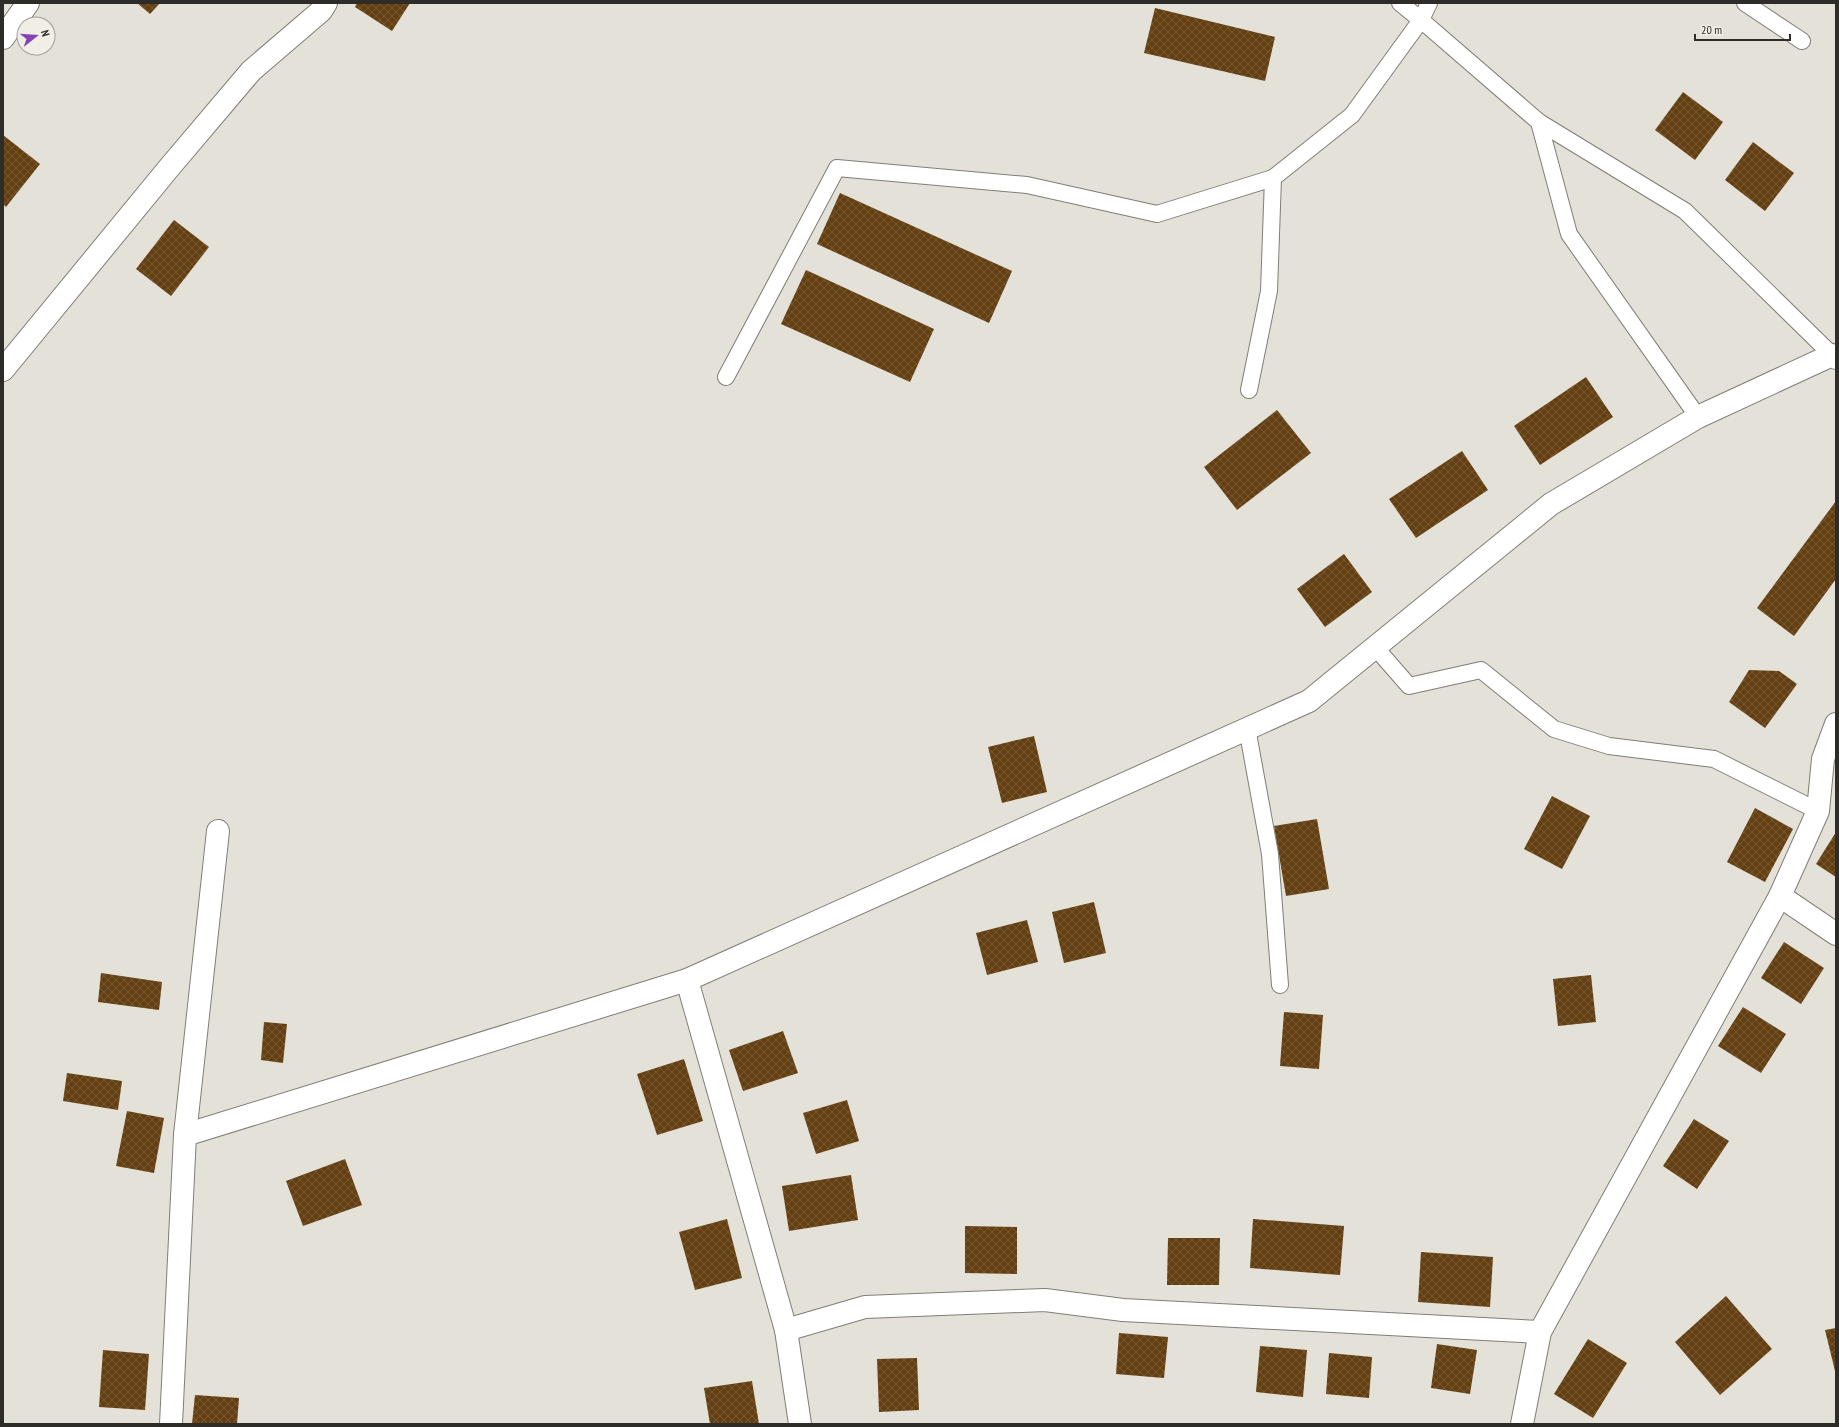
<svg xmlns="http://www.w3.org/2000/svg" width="1839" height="1427" viewBox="0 0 1839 1427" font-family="'PT Sans Narrow',sans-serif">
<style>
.building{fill:url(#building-cross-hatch)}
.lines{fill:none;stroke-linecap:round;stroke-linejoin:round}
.service-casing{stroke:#807e76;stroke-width:18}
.minor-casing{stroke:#807e76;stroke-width:24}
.service{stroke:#fff;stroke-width:16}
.minor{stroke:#fff;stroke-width:22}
</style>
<defs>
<pattern id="building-cross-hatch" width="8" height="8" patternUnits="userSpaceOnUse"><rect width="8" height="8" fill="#643f11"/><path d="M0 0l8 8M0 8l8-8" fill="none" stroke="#765934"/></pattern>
</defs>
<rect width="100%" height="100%" fill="#e3e1d8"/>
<g class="building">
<polygon points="137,3 160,3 150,14"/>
<polygon points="357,3 410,3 392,31 355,7"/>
<polygon points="1155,8 1275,37 1265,81 1144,53"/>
<polygon points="1683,92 1723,122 1695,160 1655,130"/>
<polygon points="3,135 40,164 6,207 3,204"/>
<polygon points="1753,142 1794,173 1765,211 1725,180"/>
<polygon points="840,193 1012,271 989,323 817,244"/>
<polygon points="174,220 209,247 171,296 136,269"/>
<polygon points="806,270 934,329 910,382 781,324"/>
<polygon points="1586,377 1613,417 1540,465 1514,426"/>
<polygon points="1277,410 1311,453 1237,510 1204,467"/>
<polygon points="1462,451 1488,490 1416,538 1389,499"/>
<polygon points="1836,501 1836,579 1794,636 1757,608"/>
<polygon points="1344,554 1372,592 1325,627 1297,589"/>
<polygon points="1749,670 1779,671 1797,684 1765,728 1729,702"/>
<polygon points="1034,736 1047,792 1002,803 988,747"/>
<polygon points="1552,796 1590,816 1562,869 1524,849"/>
<polygon points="1755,808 1793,829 1765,882 1727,862"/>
<polygon points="1317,819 1329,889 1286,896 1274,826"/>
<polygon points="1836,832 1836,877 1816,864"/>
<polygon points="1094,902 1106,953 1064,963 1052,912"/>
<polygon points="1027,920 1038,962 987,975 976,933"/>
<polygon points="1784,942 1824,968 1801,1004 1761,978"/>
<polygon points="101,973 162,982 159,1010 98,1002"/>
<polygon points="1591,975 1596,1022 1558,1026 1553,979"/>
<polygon points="1743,1007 1786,1034 1761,1073 1718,1046"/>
<polygon points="1284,1012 1323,1015 1319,1069 1280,1066"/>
<polygon points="264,1022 287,1024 283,1063 261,1060"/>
<polygon points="783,1031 798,1073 743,1091 729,1050"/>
<polygon points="684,1059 703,1121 657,1135 637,1074"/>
<polygon points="67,1073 122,1081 118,1110 63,1101"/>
<polygon points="847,1100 859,1141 816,1154 803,1113"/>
<polygon points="127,1111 164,1118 154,1173 116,1166"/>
<polygon points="1694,1119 1729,1141 1697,1189 1663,1166"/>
<polygon points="345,1159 362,1205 303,1226 286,1181"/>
<polygon points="851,1175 858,1220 789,1231 782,1186"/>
<polygon points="727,1219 742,1278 695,1290 679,1232"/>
<polygon points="1253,1219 1344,1226 1340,1275 1250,1268"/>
<polygon points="965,1226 1017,1227 1017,1274 965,1273"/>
<polygon points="1168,1238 1220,1238 1219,1285 1167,1285"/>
<polygon points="1421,1252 1493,1257 1490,1307 1418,1302"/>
<polygon points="1726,1296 1772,1349 1720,1395 1675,1342"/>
<polygon points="1836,1328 1836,1371 1835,1371 1825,1330"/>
<polygon points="1119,1333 1168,1337 1164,1378 1116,1374"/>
<polygon points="1588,1339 1627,1363 1593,1418 1554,1394"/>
<polygon points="1437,1344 1477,1350 1470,1394 1431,1388"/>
<polygon points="1260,1346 1307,1350 1303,1397 1256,1392"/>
<polygon points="103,1350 149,1354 145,1410 99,1407"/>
<polygon points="1329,1353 1372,1357 1369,1398 1326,1394"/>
<polygon points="917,1358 919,1410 879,1412 877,1359"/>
<polygon points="752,1381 759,1424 710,1424 704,1388"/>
<polygon points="195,1395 239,1398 237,1424 192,1424"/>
</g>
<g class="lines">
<g class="service-casing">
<g id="service">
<polyline points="1429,3 1421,20 1539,122 1569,234 1698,417"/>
<polyline points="1745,3 1802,41"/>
<polyline points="1539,122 1685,211 1832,355"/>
<polyline points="726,377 837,168 1027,185 1157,214 1273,178 1352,115 1421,20 1400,3"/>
<polyline points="1249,390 1269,291 1273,178"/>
<polyline points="1375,647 1409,686 1481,670 1554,729 1609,746 1714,759 1818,811"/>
<polyline points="1247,728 1270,854 1280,985"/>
</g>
</g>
<g class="minor-casing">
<g id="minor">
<polyline points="3,38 28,3"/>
<polyline points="3,370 168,169 251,71 321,11 326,3"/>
<polyline points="1780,896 1836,934"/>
<polyline points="687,980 786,1330 800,1424"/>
<polyline points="185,1135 687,980 1309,701 1551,504 1698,417 1832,355 1836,358"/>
<polyline points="786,1330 865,1307 1045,1300 1123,1310 1540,1332"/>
<polyline points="171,1424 185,1135 218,831"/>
<polyline points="1522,1424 1540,1332 1780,896 1818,811 1823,759 1836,724"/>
</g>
</g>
<use href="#service" class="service"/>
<use href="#minor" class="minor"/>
</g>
<rect width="1839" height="1427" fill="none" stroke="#2d2c29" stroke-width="8"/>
<g transform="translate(36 36) rotate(73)"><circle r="19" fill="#f0eee5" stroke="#a2a09a"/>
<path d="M0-3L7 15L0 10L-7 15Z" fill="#8642b5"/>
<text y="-6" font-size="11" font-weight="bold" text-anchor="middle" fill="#2d2c29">N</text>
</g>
<path d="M1695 34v6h95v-6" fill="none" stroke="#2d2c29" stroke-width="2"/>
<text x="1701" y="34" font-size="12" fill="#2d2c29" stroke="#f0eee5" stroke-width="3" paint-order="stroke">20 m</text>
</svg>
